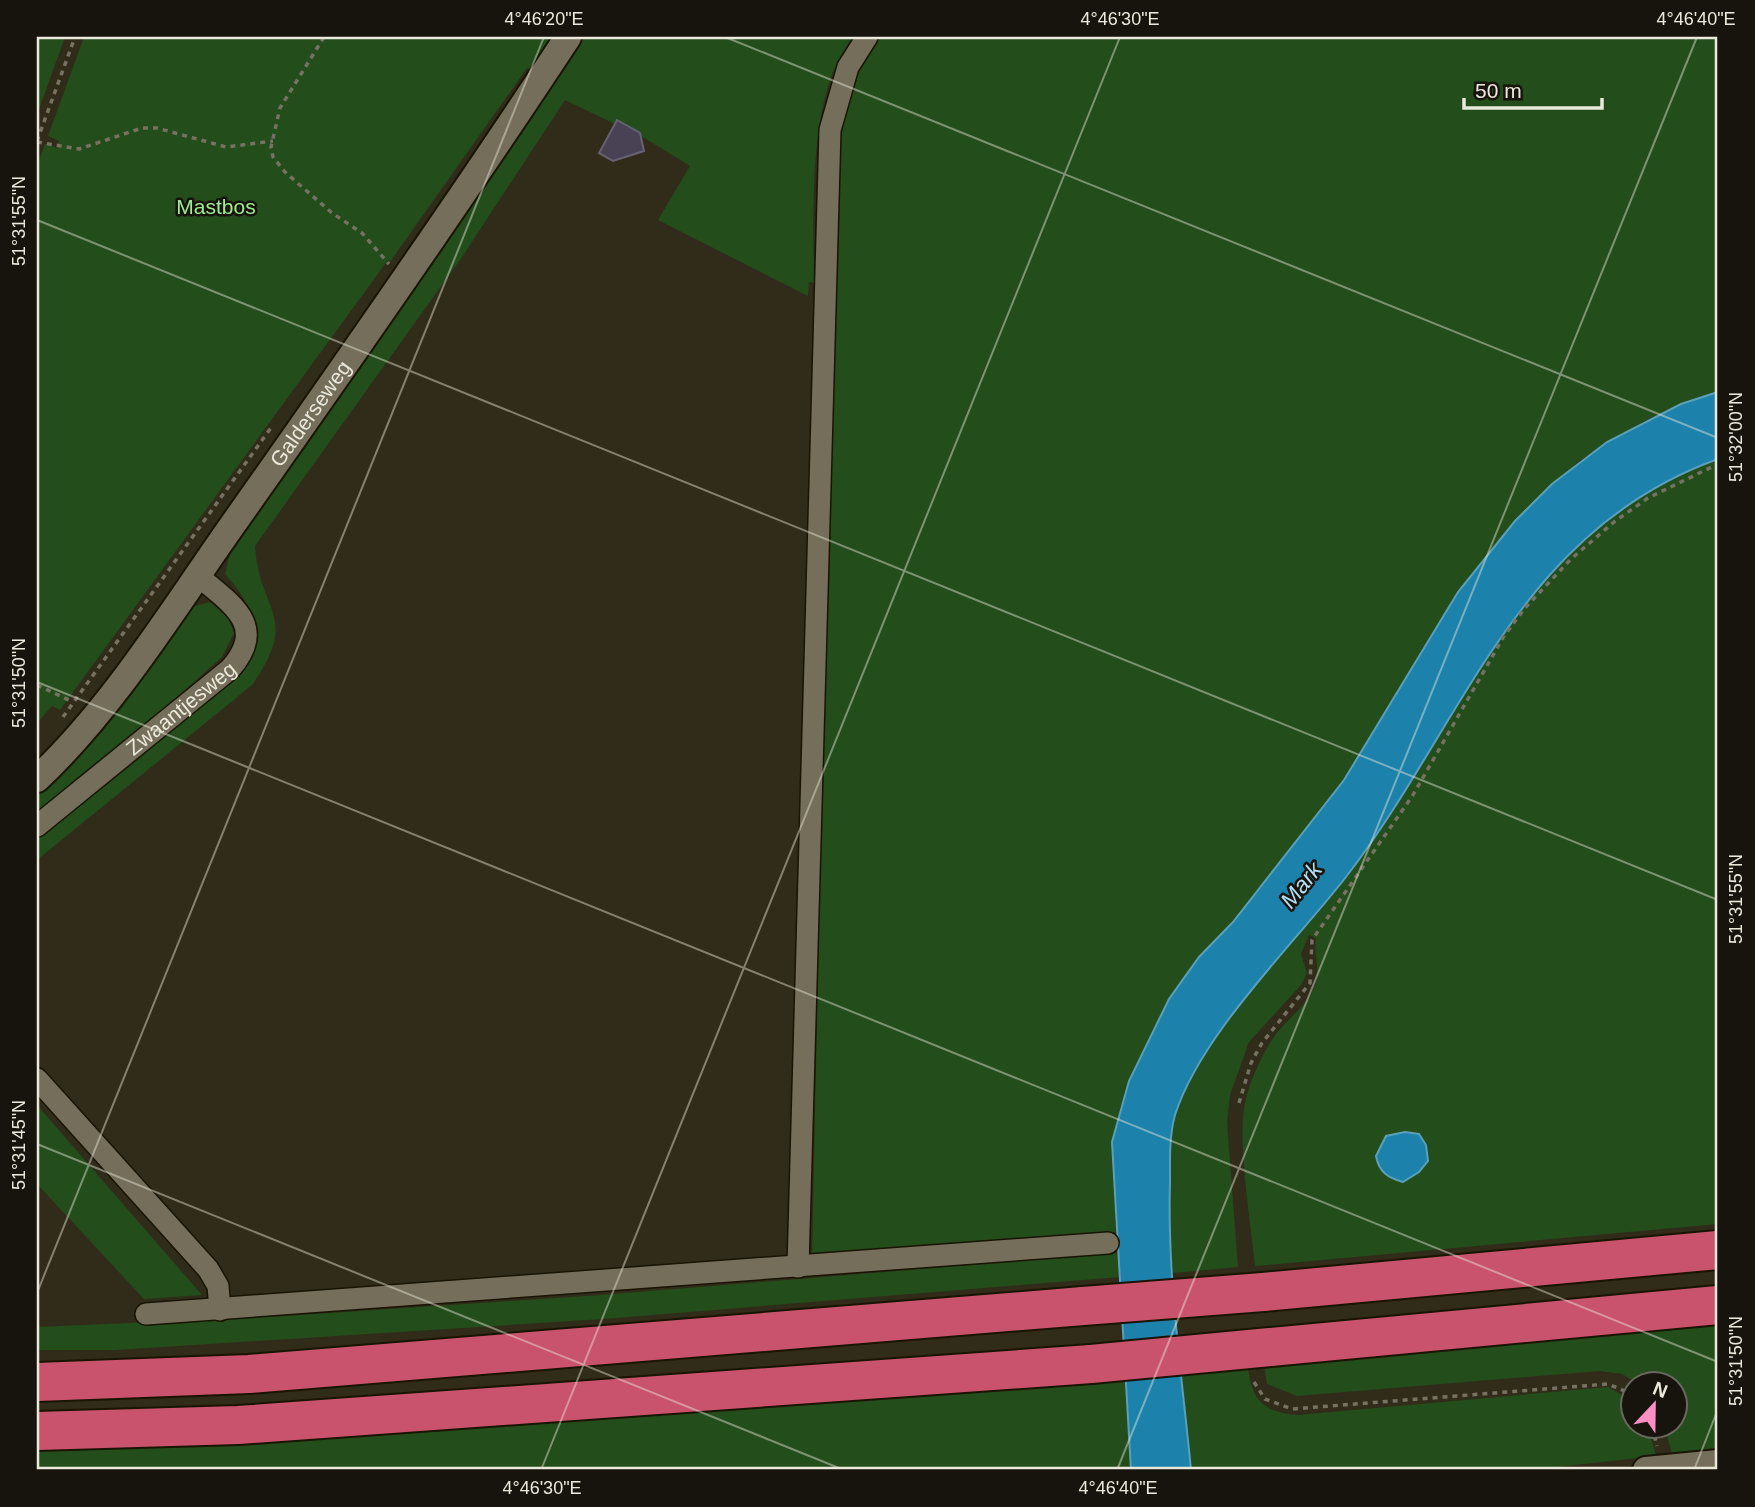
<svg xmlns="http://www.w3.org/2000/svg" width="1755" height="1507" viewBox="0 0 1755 1507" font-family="Helvetica,sans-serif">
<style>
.green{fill:#234d1b}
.water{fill:#1c81ab;stroke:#5aa0ba;stroke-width:2}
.building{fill:#484254;stroke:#676174;stroke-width:2}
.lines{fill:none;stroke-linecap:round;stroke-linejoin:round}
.minor-casing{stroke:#191404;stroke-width:24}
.tertiary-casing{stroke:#191404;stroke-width:30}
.motorway-casing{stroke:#191404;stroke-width:42}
.path{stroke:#767161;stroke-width:3.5;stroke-dasharray:5 5;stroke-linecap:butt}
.minor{stroke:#746e5a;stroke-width:21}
.tertiary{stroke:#746e5a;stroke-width:26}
.motorway{stroke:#c9536d;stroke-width:38}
.motorway-bridge-casing{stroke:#191404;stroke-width:42;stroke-linecap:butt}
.motorway-bridge{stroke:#c9536d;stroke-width:38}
.ticks{fill:none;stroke:#ebe8dc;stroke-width:2;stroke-opacity:0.45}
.labels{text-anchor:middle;stroke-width:5;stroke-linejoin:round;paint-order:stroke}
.park-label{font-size:21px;fill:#a0ea93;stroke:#16140c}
.street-label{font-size:21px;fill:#ebe8dc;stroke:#16140c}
.water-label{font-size:23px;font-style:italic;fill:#b3def5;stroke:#16140c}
.neatline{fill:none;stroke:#ebe8dc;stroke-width:2.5}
.ticks-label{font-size:18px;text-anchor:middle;fill:#ebe8dc}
</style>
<rect width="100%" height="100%" fill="#312c19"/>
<g class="green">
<polygon points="37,37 65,37 37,115"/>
<path d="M 84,37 L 852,37 C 846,48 839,59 834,70 C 810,126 813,222 814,283 L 809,282 L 808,296 L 658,220 L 690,166 L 646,139 L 565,100 L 462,257 L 255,546 C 259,613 301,615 252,685 L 37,860 L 37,834 L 255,636 C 254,609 242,594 225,574 L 231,549 L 551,82 L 527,68 L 390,262 L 388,260 L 60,710 L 52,706 L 37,723 L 37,166 L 45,144 L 57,148 L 59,141 L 48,136 Z"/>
<path d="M 873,37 L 1718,37 L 1718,392 L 1645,421 L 1579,461 L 1515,521 L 1458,592 L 1344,780 L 1233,922 L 1199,957 L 1129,1081 L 1112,1142 L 1116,1232 L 812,1257 L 834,195 C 839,140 846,86 873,37 Z"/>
<path d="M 1718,459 L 1718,1224 L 1255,1266 C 1251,1224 1236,1136 1246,1099 C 1250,1081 1262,1055 1272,1040 C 1284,1020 1307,1008 1315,985 C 1321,970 1313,954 1316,938 L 1309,935 L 1301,954 L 1307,973 L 1301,985 L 1249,1042 L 1230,1095 L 1227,1122 L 1238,1267 L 1173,1273 C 1169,1229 1162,1150 1177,1110 C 1212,1020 1289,951 1347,876 C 1463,724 1520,530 1718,459 Z"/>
<polygon points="210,602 228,618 234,633 222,657 112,755 37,816 37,790 184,609"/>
<polygon points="37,1105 202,1295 144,1299 37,1184"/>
<polygon points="1118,1253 1120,1277 603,1319 115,1350 37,1350 37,1327 269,1317 601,1295"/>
<polygon points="1718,1316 1718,1450 1672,1455 1665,1427 1674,1426 1674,1384 1639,1384 1622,1374 1600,1371 1297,1396 1267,1384 1263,1358"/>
<path d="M 1247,1360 C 1251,1396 1258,1412 1298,1415 L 1608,1387 L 1632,1401 L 1632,1426 L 1648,1427 L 1656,1456 L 1530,1470 L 1191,1470 L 1181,1365 Z"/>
<polygon points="1125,1370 1131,1470 37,1470 37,1443"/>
</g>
<g class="water">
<path d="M 1718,392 L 1718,459 C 1517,531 1464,724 1346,877 C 1293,945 1201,1034 1175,1115 C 1169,1136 1170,1161 1170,1182 C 1167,1278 1182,1375 1191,1470 L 1131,1470 L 1112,1142 L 1129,1081 L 1169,999 L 1199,957 L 1233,922 L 1344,780 L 1458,592 L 1515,521 L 1552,484 L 1607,442 L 1681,404 Z"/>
<path d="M 1405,1132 L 1419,1134 L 1426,1145 L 1428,1161 L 1419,1172 L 1403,1182 C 1388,1178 1379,1172 1376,1156 L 1386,1136 Z"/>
</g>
<polygon class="building" points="617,120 640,133 644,151 613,161 599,153"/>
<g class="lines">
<g class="minor-casing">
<g id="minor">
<path id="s1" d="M 37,826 L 230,669 C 269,625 230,603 197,575"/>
<polyline points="37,1079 208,1269 218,1286 220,1310"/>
<polyline points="798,1267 830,130 848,67 867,37"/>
<polyline points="146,1314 1108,1243"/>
</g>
</g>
<g class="tertiary-casing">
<g id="tertiary">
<path id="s2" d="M 37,779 C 114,707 175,606 236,520 C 349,360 461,200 568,37"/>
<polyline points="1646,1470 1718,1463"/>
</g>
</g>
<g class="motorway-casing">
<g id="motorway">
<polyline points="1263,1292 1718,1250"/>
<polyline points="1270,1347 1718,1305"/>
<polyline points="37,1382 249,1374 1083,1306"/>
<polyline points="37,1431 238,1425 1091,1364"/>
</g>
</g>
<g class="path">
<polyline points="324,37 280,108 271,147 273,157 285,172 332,213 362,233 389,264"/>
<polyline points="37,141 75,37"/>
<polyline points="37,142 79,149 142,128 157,128 226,147 273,141"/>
<polyline points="37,685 73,702"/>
<polyline points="63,717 273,425"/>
<polyline points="1239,1103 1251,1063 1262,1043 1310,983 1312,940 1413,795 1504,636 1525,608 1571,559 1614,522 1648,498 1718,464"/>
<polyline points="1254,1382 1265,1399 1292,1409 1608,1384 1632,1394"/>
<polyline points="1652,1426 1657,1446"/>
</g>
<use href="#minor" class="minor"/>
<use href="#tertiary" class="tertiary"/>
<use href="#motorway" class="motorway"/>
<g class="motorway-bridge-casing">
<g id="motorway-bridge">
<polyline points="1083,1306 1263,1292"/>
<polyline points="1091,1364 1270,1347"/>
</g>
</g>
<use href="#motorway-bridge" class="motorway-bridge"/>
</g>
<path class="ticks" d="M 725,37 L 1718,438M 37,220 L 1718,900M 37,682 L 1718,1362M 37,1144 L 844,1470M 37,1293 L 544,37M 541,1470 L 1120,37M 1117,1470 L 1697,37M 1694,1470 L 1718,1409"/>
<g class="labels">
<g class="park-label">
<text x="216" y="214">Mastbos</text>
</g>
<g class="street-label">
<text dy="7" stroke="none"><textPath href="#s2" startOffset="457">Galderseweg</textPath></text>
<text dy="7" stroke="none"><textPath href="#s1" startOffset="186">Zwaantjesweg</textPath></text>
</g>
<g class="water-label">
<text transform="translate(1301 885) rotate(-51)" y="8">Mark</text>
</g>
</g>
<rect width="1755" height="1507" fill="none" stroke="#16140c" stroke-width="77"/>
<g transform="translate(1654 1405) rotate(22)"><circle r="33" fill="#16140c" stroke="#6b695f" stroke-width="2"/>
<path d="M0-5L12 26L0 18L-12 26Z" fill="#fb8fc5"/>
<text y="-10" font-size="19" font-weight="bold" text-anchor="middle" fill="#ebe8dc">N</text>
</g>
<path d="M1464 98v10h138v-10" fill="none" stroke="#ebe8dc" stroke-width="3.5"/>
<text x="1475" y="98" font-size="21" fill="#ebe8dc" stroke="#16140c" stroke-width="5" paint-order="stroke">50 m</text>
<rect x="38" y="38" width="1678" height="1430" class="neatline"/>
<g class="ticks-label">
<text x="544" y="25">4°46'20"E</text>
<text x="1120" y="25">4°46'30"E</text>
<text x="1696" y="25">4°46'40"E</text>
<text transform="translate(19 221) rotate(-90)" y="6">51°31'55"N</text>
<text transform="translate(1736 437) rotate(-90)" y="6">51°32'00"N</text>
<text transform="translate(19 683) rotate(-90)" y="6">51°31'50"N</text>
<text transform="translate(1736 899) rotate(-90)" y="6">51°31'55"N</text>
<text transform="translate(19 1145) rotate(-90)" y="6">51°31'45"N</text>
<text transform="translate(1736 1361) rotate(-90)" y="6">51°31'50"N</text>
<text x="542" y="1494">4°46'30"E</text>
<text x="1118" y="1494">4°46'40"E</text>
</g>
</svg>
